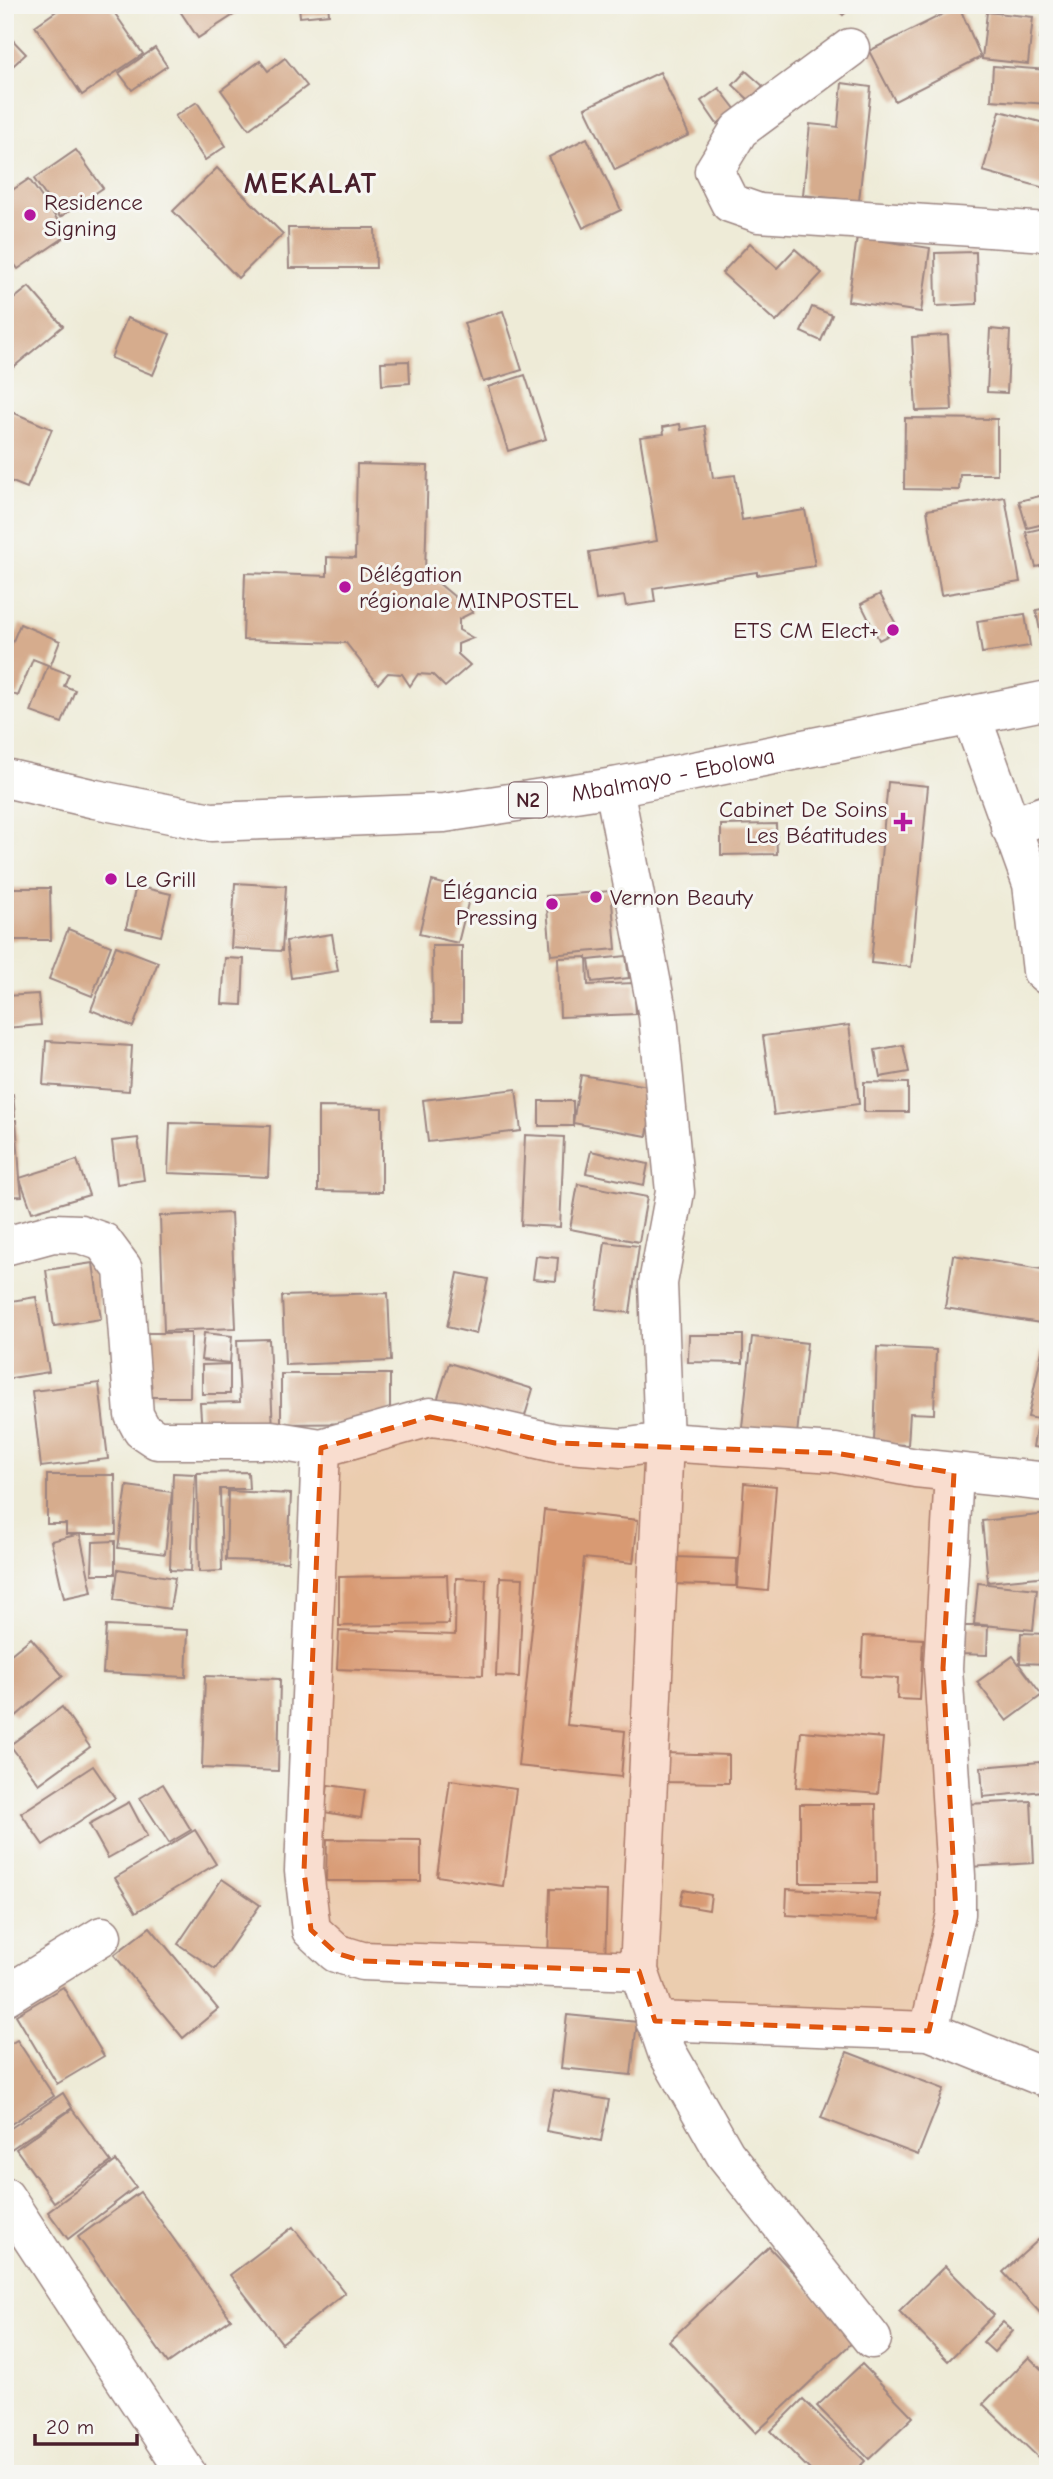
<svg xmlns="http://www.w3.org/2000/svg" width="1053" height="2479" viewBox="0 0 1053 2479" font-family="'Comic Neue',sans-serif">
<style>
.building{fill:#d6ac8d}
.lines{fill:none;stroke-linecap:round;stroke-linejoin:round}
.street-casing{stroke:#9c8581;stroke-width:41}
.highway-casing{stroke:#9c8581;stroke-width:41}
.street{stroke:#fff;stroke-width:38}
.highway{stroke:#fff;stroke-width:38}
.marked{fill:#e0560e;fill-opacity:0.2;stroke:#e0560e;stroke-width:5;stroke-dasharray:14 9;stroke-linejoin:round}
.poi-dot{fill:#b5179e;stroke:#f6f6f2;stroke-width:2.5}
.labels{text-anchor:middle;stroke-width:6;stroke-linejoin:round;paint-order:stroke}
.shield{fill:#f6f6f2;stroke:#7e6067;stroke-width:2}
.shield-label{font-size:21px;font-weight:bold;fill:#4a1f2b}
.poi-label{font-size:23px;fill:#4a1f2b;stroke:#f6f6f2;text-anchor:start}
.street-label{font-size:23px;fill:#4a1f2b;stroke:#f6f6f2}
.district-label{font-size:30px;font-weight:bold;letter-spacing:2px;fill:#4a1f2b;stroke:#f6f6f2}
</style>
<rect width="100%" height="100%" fill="#f6f6f2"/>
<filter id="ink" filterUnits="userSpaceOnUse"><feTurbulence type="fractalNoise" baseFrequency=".0143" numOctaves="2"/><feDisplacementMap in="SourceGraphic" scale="14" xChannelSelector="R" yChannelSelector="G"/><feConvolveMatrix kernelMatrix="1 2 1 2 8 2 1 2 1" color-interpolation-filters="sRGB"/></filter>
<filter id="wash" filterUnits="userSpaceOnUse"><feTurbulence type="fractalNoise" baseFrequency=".00686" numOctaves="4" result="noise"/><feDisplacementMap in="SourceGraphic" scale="28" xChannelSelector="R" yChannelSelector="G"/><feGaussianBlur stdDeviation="1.57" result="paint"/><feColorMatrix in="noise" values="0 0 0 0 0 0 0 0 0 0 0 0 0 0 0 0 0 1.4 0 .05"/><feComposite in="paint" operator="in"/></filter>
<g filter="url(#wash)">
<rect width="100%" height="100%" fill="#eeebd7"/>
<g id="blocks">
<g class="building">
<polygon points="65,5 109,5 143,54 82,95 35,26"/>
<polygon points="176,5 249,5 198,38"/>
<polygon points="299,5 328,5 329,14 300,17"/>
<polygon points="834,5 854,5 843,15"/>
<polygon points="959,6 981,57 895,101 869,51"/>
<polygon points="1046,6 1048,6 1048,41 1040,39"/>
<polygon points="987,12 1033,17 1028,64 982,59"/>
<polygon points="5,32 26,54 5,73"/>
<polygon points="155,48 167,66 132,90 119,73"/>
<polygon points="285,58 307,86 249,129 221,90 260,61 268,71"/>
<polygon points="993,66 1048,70 1048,104 991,100"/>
<polygon points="746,71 763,86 749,100 733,85"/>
<polygon points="660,72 689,135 615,170 585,108"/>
<polygon points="842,83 871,87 859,201 803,195 810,124 838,127"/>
<polygon points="719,88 736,110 717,124 701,101"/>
<polygon points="197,102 226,146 205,160 175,116"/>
<polygon points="1000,111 1048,124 1048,189 983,171"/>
<polygon points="587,138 621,210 583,228 549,157"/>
<polygon points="76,150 103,188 60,217 34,179"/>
<polygon points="217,168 283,234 238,278 173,211"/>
<polygon points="29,179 68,235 18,269 5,251 5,195"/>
<polygon points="288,228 375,228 376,268 289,268"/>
<polygon points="857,237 930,248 921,312 848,301"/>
<polygon points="750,243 777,268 795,249 822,273 776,322 722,273"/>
<polygon points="976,252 977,304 936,306 935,253"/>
<polygon points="29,287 63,326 5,374 5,306"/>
<polygon points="812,307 832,315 821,341 801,332"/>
<polygon points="503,311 522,370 483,382 464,323"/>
<polygon points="127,318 170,334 153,375 111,358"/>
<polygon points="990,329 1010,331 1007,393 987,392"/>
<polygon points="948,335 952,410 916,411 912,337"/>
<polygon points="409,361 410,383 382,385 381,362"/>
<polygon points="525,375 546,439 508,451 488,387"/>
<polygon points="5,409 52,429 27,488 5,479"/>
<polygon points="905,418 997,419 997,474 960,474 959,490 904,489"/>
<polygon points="680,424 681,430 705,426 713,478 735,475 742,520 805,510 815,566 757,575 757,572 653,588 655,602 626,606 624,596 596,600 589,552 657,541 640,437 664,434 663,427"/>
<polygon points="357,464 428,466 425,572 473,612 459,619 459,630 473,638 458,644 458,654 470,665 445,687 433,675 418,674 410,686 402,674 388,673 378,684 346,643 243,640 245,573 327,576 327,557 355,558"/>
<polygon points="1048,494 1048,523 1027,528 1019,501"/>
<polygon points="1005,497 1020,582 941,595 927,510"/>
<polygon points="1048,527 1048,564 1036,567 1026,532"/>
<polygon points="880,594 899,630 879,640 861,604"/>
<polygon points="1048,608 1048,635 1041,636 1036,610"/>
<polygon points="1025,614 1030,646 982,653 977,621"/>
<polygon points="20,624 60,641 50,667 69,674 64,686 75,690 62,723 31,712 48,665 33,659 18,696 5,691 5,660"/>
<polygon points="888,782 928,786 911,967 871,963"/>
<polygon points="776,824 777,854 721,855 721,825"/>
<polygon points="432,881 471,891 458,943 419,934"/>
<polygon points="235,883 286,886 282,951 231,948"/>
<polygon points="136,886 171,894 161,936 126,928"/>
<polygon points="9,888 50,888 51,940 9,940"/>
<polygon points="611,891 616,949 551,955 546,896"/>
<polygon points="68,929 111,946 92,996 49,979"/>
<polygon points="332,934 338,971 291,978 286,941"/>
<polygon points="116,946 158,962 133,1027 91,1010"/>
<polygon points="432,946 462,946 462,1021 433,1021"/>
<polygon points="626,956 629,978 592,982 589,960"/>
<polygon points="587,957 588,985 634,983 636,1014 560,1017 558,958"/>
<polygon points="225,958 244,959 242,1005 222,1004"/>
<polygon points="38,994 41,1025 5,1028 5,996"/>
<polygon points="849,1025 859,1104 774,1115 763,1036"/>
<polygon points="46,1041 132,1046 129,1091 43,1085"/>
<polygon points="903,1045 909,1072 880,1077 875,1050"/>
<polygon points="581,1075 655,1087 647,1136 573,1123"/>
<polygon points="864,1082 908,1083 908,1112 864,1112"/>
<polygon points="516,1089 521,1131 428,1142 423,1100"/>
<polygon points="13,1094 15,1116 5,1117 5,1095"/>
<rect x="539" y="1101" width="34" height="25"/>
<polygon points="318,1107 382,1108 382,1192 318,1191"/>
<polygon points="16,1120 20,1178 77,1160 89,1195 32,1212 20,1179 22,1196 5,1197 5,1121"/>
<polygon points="170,1123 270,1126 268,1177 168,1173"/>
<polygon points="525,1135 564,1137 560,1227 521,1225"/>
<polygon points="138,1138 144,1180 117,1184 112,1141"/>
<polygon points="591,1151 648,1164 644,1185 586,1173"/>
<polygon points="578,1184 647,1197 639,1242 570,1229"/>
<polygon points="231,1213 236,1328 164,1331 160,1216"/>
<polygon points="605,1242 639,1246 630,1313 596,1309"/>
<polygon points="953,1255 1048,1270 1047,1324 945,1308"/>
<polygon points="536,1256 558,1258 556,1281 533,1279"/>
<polygon points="93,1263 101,1319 54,1326 46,1270"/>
<polygon points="458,1273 488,1279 476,1334 447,1327"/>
<polygon points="388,1293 391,1361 285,1365 282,1296"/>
<polygon points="36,1297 49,1372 5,1379 5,1302"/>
<polygon points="143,1333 191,1333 190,1397 142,1397"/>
<polygon points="204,1333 232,1336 230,1363 201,1360"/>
<polygon points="689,1335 743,1335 743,1363 688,1362"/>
<polygon points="752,1337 807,1343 796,1443 741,1436"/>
<polygon points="269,1339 273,1431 202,1433 200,1403 240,1402 237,1340"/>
<polygon points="1044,1342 1048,1342 1048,1421 1028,1417"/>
<polygon points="877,1347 936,1350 934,1414 910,1413 908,1445 874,1443"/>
<polygon points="449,1363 533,1389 521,1429 436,1404"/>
<polygon points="230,1364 230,1394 202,1394 202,1365"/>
<polygon points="281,1374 390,1374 390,1423 281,1424"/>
<polygon points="99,1383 108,1459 41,1467 32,1391"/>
<polygon points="1037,1423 1048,1425 1048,1449 1033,1447"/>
<polygon points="248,1472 249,1489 220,1489 222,1571 199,1572 197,1473"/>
<polygon points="173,1473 195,1474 191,1571 170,1570"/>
<polygon points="47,1475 115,1475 116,1534 66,1534 66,1524 47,1524"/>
<polygon points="744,1483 776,1486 768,1591 737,1588"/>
<polygon points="127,1486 172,1492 165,1554 118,1548"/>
<polygon points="228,1491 291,1494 288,1562 226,1560"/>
<polygon points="544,1510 638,1520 633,1563 584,1558 567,1725 625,1731 621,1777 518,1766"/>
<polygon points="1048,1514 1048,1576 988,1582 982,1521"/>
<polygon points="80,1534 92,1592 64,1598 51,1541"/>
<polygon points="115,1541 115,1574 92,1574 93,1542"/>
<polygon points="674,1557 737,1559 736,1586 673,1584"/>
<polygon points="118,1569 175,1578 170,1609 114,1600"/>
<polygon points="447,1575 449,1624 339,1626 339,1577"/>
<polygon points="500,1577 523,1578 519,1677 496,1676"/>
<polygon points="456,1578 486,1579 483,1675 337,1669 339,1631 455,1635"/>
<polygon points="978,1583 1037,1589 1033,1630 974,1624"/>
<polygon points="106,1626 188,1630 186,1677 103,1673"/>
<polygon points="962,1626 988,1626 987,1655 961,1654"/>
<polygon points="1021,1633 1048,1634 1048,1664 1020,1663"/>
<polygon points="863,1636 923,1639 920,1700 897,1699 898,1678 861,1676"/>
<polygon points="31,1638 63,1676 15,1717 5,1706 5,1659"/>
<polygon points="1013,1656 1042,1695 1007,1721 977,1682"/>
<polygon points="205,1676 280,1679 278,1771 202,1768"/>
<polygon points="62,1707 90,1747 39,1784 10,1745"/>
<polygon points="801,1731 883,1738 878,1794 796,1787"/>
<polygon points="663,1753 729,1755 729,1783 662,1782"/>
<polygon points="1040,1762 1043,1791 983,1797 981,1767"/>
<polygon points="93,1766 115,1798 43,1845 21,1813"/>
<polygon points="450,1780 516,1789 503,1886 437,1876"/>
<polygon points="163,1784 191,1830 169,1843 140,1798"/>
<polygon points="328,1785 365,1790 361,1818 324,1812"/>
<polygon points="1031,1801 1034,1863 969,1867 966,1804"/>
<polygon points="129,1802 147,1836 108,1858 89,1824"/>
<polygon points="800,1804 876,1804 877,1883 800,1883"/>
<polygon points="195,1830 216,1864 136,1912 115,1878"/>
<polygon points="327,1839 421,1840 421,1881 326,1881"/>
<polygon points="222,1879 260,1905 215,1969 178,1944"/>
<polygon points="550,1889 607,1891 605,1966 548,1964"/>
<polygon points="787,1889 879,1894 878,1920 786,1915"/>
<polygon points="683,1890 711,1895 709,1910 680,1905"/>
<polygon points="150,1927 218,2009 183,2038 114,1955"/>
<polygon points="63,1987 104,2056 57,2084 16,2015"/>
<polygon points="567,2015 637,2022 631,2075 561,2068"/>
<polygon points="17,2040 54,2096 5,2128 5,2047"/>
<polygon points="847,2052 944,2089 918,2155 821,2118"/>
<polygon points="554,2090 609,2100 601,2141 546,2131"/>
<polygon points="63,2093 72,2108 5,2153 5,2132"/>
<polygon points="72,2109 111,2162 54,2202 16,2149"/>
<polygon points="116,2161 136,2187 68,2239 48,2212"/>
<polygon points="140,2192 231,2319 168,2363 78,2237"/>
<polygon points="293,2227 345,2293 282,2343 230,2275"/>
<polygon points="1045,2234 1048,2237 1048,2309 1042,2315 1003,2272"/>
<polygon points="769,2247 856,2339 756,2433 669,2341"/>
<polygon points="945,2266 994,2315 948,2361 899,2311"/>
<polygon points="1003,2322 1013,2331 994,2352 983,2342"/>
<polygon points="1029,2357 1048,2376 1048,2467 983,2404"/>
<polygon points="862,2364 913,2417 869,2459 817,2406"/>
<polygon points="803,2399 865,2461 852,2474 814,2474 771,2431"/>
</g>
</g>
</g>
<g filter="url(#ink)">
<use href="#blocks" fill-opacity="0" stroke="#9c8581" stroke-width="2"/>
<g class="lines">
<g class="street-casing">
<g id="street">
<polyline points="850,48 739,130 714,171 730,203 759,213 1048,232"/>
<polyline points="971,715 1032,884 1042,971 1048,976"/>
<polyline points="614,787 658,1016 675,1192 658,1283 664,1442 639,1971 667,2052 725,2154 872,2339"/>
<polyline points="1010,827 1048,814"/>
<polyline points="5,1246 53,1233 80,1234 103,1242 123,1269 134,1415 142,1430 157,1440 271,1440 321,1448 430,1417 455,1420 555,1443 622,1448 664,1442 835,1453 916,1468 1048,1482"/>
<polyline points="321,1448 304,1871 311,1930 336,1953 362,1961 639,1971"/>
<polyline points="5,1996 102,1936"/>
<polyline points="655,2021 929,2031 1048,2079"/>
<polyline points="929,2031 956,1914 956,1876 943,1668 954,1473"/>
<polyline points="5,2197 187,2474"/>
</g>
</g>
<g class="highway-casing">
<g id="highway">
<path id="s1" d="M 5,778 L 95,799 L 211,822 L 444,813 L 614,787 L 1048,700"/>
</g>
</g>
<use href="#street" class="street"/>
<use href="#highway" class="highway"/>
</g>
</g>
<path class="marked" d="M 430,1417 L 555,1443 L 835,1453 L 954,1473 L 943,1668 L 956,1914 L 929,2031 L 655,2021 L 639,1971 L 362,1961 L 336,1953 L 311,1930 L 304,1871 L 321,1448 Z"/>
<g class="poi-dot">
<circle cx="30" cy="215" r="7"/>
<circle cx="345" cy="587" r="7"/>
<circle cx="893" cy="630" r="7"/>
<path d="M899.5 811.5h7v7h7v7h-7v7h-7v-7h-7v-7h7z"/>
<circle cx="111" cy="879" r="7"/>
<circle cx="596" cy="897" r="7"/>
<circle cx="552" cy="904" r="7"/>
</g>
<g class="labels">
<rect class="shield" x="509" y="782.5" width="38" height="35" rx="5"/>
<g class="shield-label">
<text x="528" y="807">N2</text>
</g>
<g class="poi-label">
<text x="44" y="210">Residence<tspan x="44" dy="26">Signing</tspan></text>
<text x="359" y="582">Délégation<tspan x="359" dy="26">régionale MINPOSTEL</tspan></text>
<text x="879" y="638" text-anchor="end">ETS CM Elect+</text>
<text x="887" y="817" text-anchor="end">Cabinet De Soins<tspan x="887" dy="26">Les Béatitudes</tspan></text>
<text x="125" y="887">Le Grill</text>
<text x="538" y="899" text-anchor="end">Élégancia<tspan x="538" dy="26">Pressing</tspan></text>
<text x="610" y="905">Vernon Beauty</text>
</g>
<g class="street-label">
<text dy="8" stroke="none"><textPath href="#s1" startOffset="676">Mbalmayo - Ebolowa</textPath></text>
</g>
<g class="district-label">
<text x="311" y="193">MEKALAT</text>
</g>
</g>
<rect width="1053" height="2479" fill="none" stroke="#f6f6f2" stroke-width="28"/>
<path d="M35 2434v10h102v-10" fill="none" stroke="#4a1f2b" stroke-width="3.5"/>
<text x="46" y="2434" font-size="21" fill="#4a1f2b" stroke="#f6f6f2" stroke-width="5" paint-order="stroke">20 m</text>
</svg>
